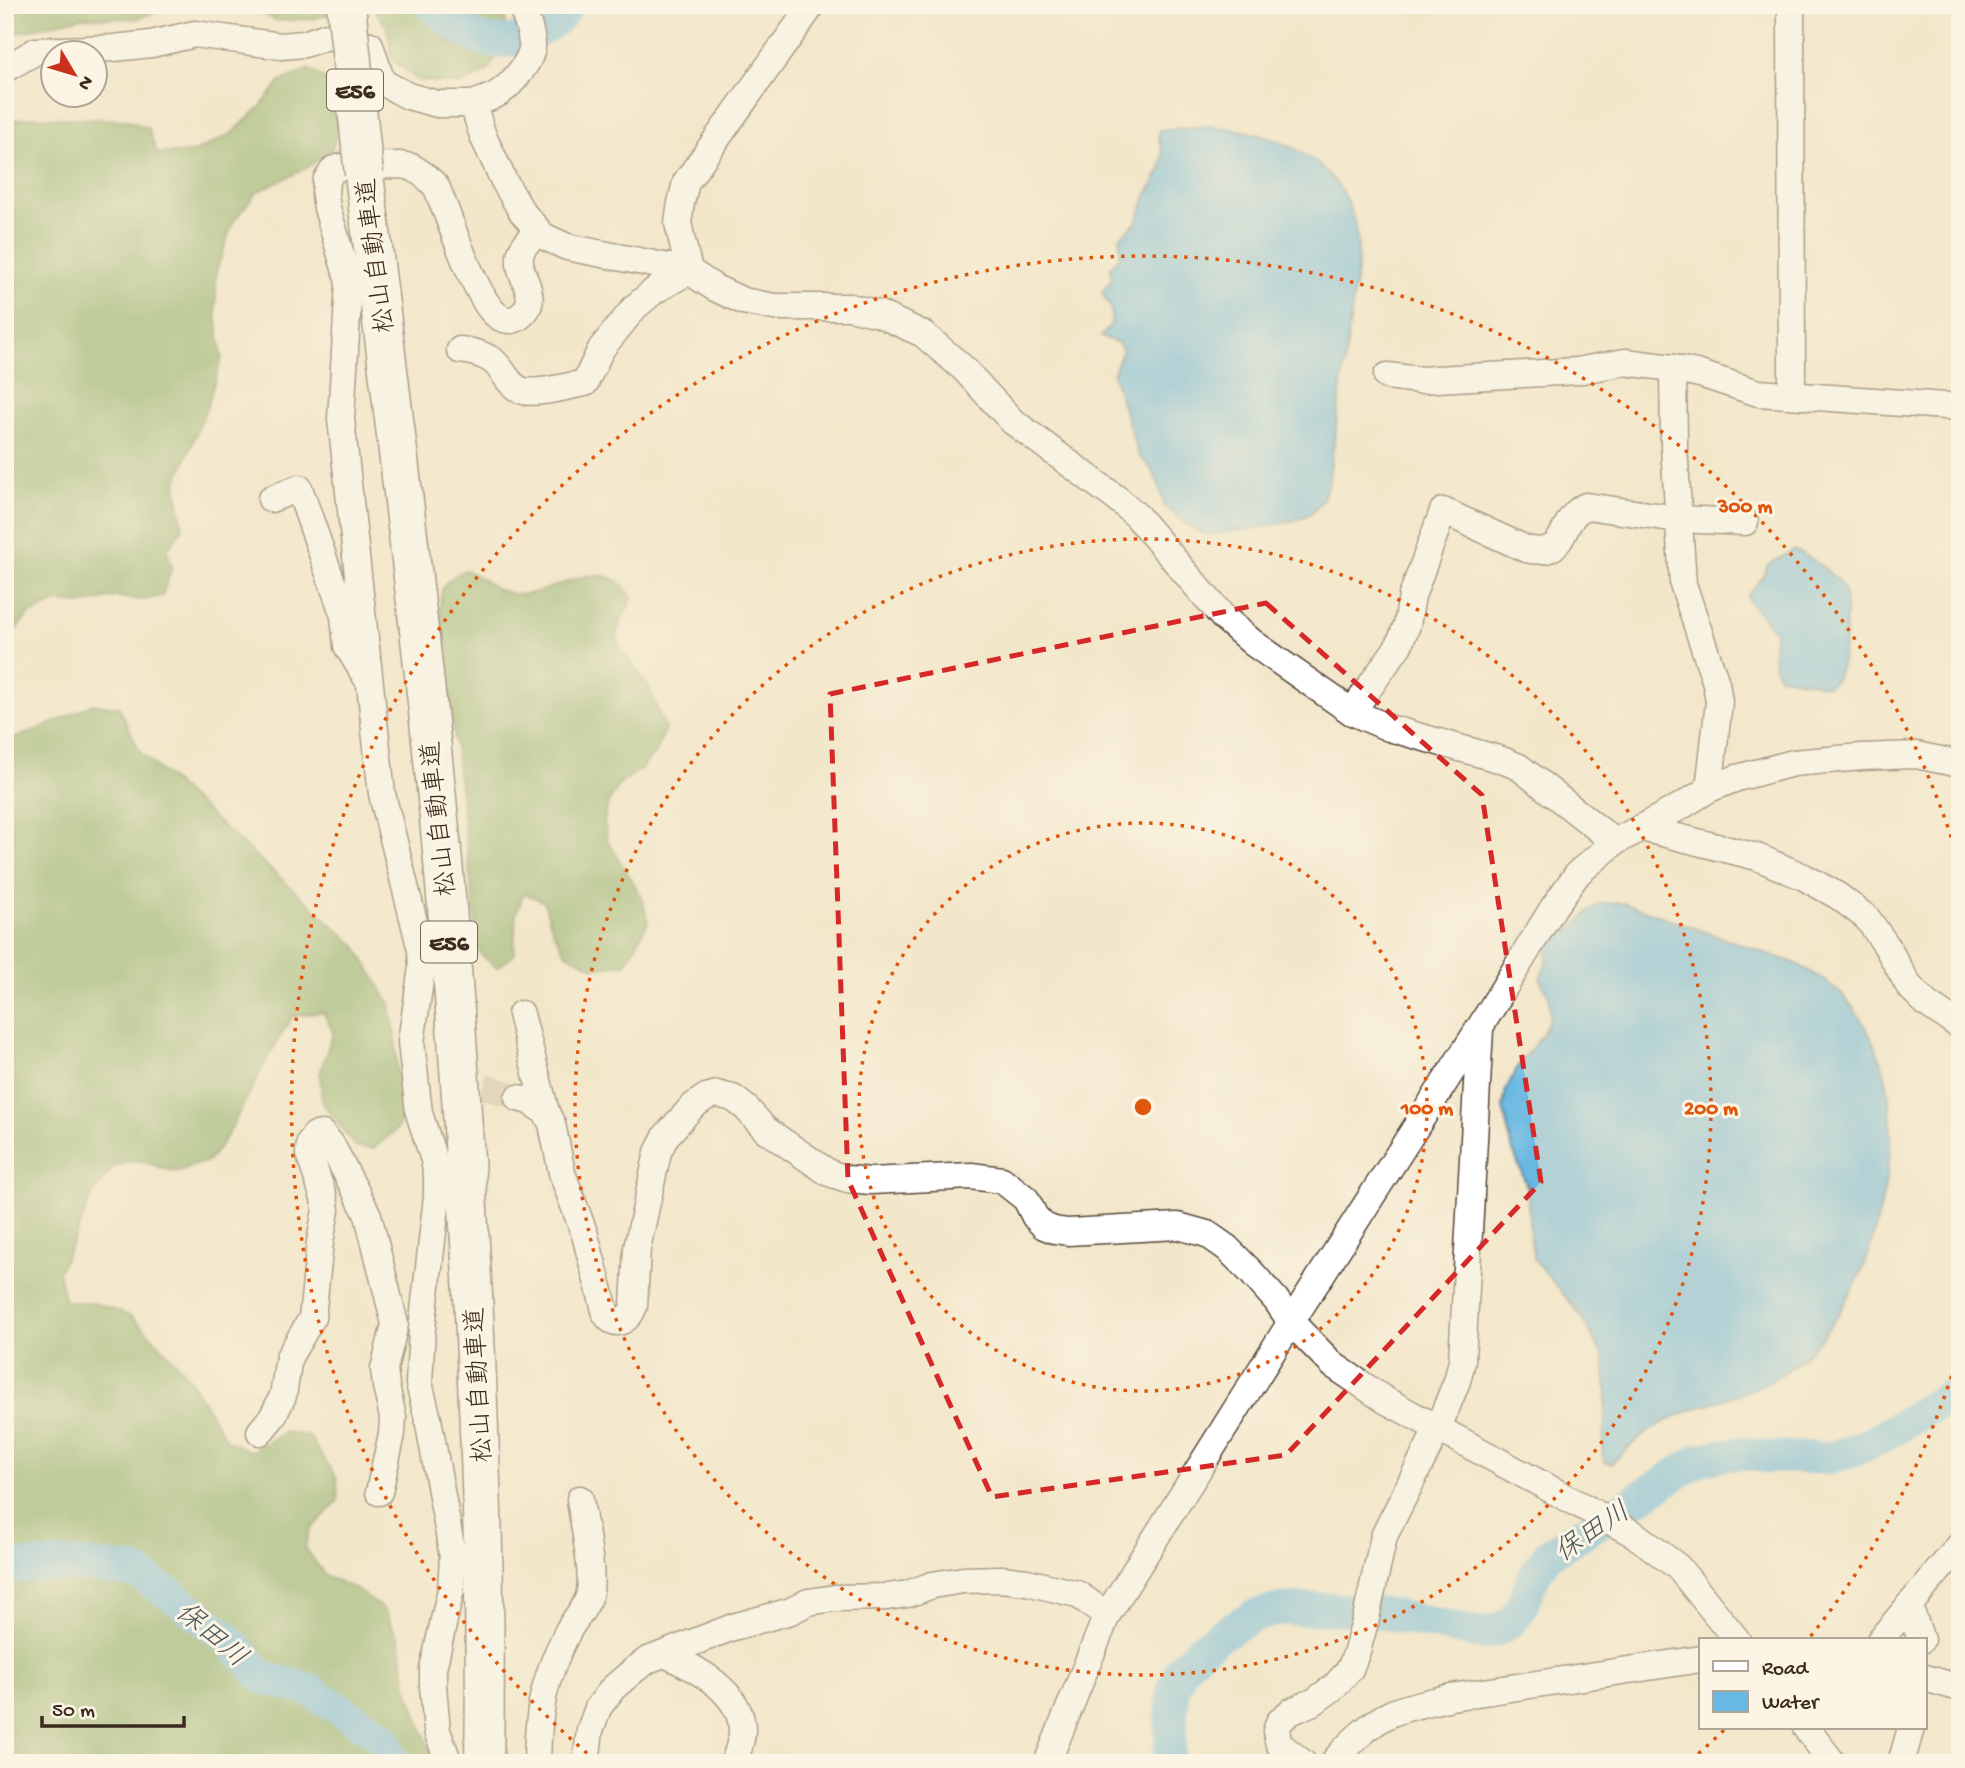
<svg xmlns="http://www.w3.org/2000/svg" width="1965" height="1768" viewBox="0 0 1965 1768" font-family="'Gochi Hand','Klee One',sans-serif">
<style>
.forest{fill:#80a85f;stroke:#5e693e;stroke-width:2}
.water{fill:#67b8e2;stroke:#517180;stroke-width:2}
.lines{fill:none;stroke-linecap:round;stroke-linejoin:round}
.river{stroke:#67b8e2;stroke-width:33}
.minor-tunnel{stroke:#cec1a8;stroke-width:26;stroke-dasharray:26 13;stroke-linecap:butt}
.minor-casing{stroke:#574638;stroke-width:29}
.highway-casing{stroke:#574638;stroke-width:41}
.minor{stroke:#fff;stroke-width:26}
.highway{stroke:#fff;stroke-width:38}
.highway-bridge-casing{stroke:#574638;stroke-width:41;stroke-linecap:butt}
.highway-bridge{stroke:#fff;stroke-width:38}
.marked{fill:none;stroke:#d62828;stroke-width:5;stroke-dasharray:14 9;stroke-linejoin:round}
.ring{fill:none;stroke:#df570d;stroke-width:3.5;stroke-dasharray:3.5 7}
.labels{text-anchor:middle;stroke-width:6;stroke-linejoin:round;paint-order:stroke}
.shield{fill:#fcf5e5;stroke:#75675a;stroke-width:2}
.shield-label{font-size:24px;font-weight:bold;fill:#3b2a1e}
.street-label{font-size:26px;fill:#3b2a1e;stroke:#fcf5e5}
.water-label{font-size:28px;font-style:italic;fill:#485559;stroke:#fcf5e5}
.centre{fill:#df570d;stroke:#fcf5e5;stroke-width:3.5}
.ring-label{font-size:21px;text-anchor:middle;font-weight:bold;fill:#df570d;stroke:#fcf5e5;stroke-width:6;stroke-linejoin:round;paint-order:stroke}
</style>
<rect width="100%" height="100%" fill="#fcf5e5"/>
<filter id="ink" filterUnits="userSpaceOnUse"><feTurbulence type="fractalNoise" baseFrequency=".0143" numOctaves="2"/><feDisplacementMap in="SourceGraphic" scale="14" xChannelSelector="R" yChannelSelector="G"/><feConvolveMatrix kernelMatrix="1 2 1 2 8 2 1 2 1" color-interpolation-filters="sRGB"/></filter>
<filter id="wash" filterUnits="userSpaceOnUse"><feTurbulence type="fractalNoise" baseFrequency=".00686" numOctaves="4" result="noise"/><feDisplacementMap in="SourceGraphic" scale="28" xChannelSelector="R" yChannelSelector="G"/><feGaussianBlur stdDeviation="1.57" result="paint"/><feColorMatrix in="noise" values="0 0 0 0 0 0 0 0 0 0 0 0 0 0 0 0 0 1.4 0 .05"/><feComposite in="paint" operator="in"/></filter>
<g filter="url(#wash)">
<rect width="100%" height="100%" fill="#f3e7cb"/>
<g class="forest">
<polygon points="5,5 179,5 136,19 82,17 18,33 5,40"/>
<polygon points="224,5 366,5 312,19 278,21 244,6"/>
<polygon points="372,5 499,5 506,19 502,47 488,71 460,85 418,80 392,60 387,28"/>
<polygon points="309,69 331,83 339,130 331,150 307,168 257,192 233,222 216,272 216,313 222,358 207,407 176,484 183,528 167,550 172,567 162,596 144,600 114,597 82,604 57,602 30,614 5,641 5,121 34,117 127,120 148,128 157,153 192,153 231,134 260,107 280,82"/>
<path d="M 464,570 C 482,575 494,592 513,594 C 549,599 583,561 618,581 C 624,585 628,593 632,598 L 616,633 L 621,649 L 649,687 L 665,728 L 657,751 L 640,770 L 619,785 L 608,803 L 604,821 L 607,840 L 642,897 L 648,922 L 626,964 L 595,968 L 566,953 L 552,929 L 544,902 L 524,893 L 516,914 L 514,955 L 497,968 L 479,953 L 440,614 C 441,586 440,584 464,570 Z"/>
<polygon points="93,704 119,707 140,752 356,946 390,1004 395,1034 398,1079 405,1112 397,1129 373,1149 355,1146 322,1102 320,1074 333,1032 323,1012 293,1016 272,1050 227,1136 209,1161 175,1172 138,1160 114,1166 92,1196 72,1244 58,1272 65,1301 98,1304 131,1316 161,1346 188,1376 227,1441 251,1451 285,1432 309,1436 337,1479 338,1501 310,1530 305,1547 325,1575 357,1590 384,1610 399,1640 408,1690 435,1763 5,1763 5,742 51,724"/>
</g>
<g class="water">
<path d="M 1208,126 C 1271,131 1340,156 1355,225 C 1358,237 1358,250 1358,263 L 1328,485 C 1324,496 1321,506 1311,513 C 1294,525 1231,531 1208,535 L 1194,530 L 1164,506 C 1161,489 1154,467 1139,457 L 1113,374 L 1123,350 L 1118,343 L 1101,337 L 1111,324 L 1111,309 L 1102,292 L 1112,279 L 1110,268 L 1120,256 L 1120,237 L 1136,223 L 1146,197 L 1161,169 L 1163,152 L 1158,137 L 1159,130 Z"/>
<path d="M 1794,550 C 1807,554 1834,574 1842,586 C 1850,600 1845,664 1836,678 C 1834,682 1832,683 1828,686 L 1779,676 C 1770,662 1774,647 1775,632 L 1749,601 L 1747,596 L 1762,578 L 1768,565 Z"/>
<path d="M 1604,903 L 1623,903 L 1797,964 C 1812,973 1828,981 1841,994 C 1859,1012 1875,1042 1883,1067 C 1899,1119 1889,1176 1875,1229 C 1872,1240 1870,1253 1865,1264 C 1848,1301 1824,1342 1792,1367 C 1759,1393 1708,1401 1670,1419 C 1648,1430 1629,1446 1611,1464 L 1605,1462 L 1602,1454 L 1607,1391 L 1604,1358 L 1582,1317 L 1534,1259 L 1530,1235 L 1527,1186 L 1512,1148 L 1503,1107 L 1506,1089 L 1520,1063 L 1542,1035 L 1550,1017 L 1549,996 L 1540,979 L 1547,961 L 1547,944 C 1555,937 1564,934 1572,928 C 1587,917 1585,910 1604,903 Z"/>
</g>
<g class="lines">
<g class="river">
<path d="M 432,5 C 467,35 488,54 534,33 C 547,27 561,19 567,5"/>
<polyline points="5,1567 79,1565 136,1572 173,1596 224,1635 264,1678 310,1690 384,1738 392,1763"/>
<path d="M 1169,1763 L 1173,1689 L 1182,1668 L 1198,1651 L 1222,1634 L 1253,1616 L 1282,1609 L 1343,1609 L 1382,1613 L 1484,1634 C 1525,1625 1519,1603 1536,1573 C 1539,1566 1544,1560 1549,1554 L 1699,1460 L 1721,1455 L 1741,1453 L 1767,1457 L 1827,1458 L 1850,1452 L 1875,1441 L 1960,1390"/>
</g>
</g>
</g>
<g filter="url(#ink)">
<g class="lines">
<polyline class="minor-tunnel" points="447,1074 518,1098"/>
<g class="minor-casing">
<g id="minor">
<polyline points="1791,5 1792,395"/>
<polyline points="5,69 36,51 114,48 151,44 195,34 281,46 304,44 327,36 370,45 382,82 408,96 437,104 473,104 483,136 504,181 522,212 543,236 567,247 689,271 715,288 743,301 774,307 850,307 879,314 923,334 963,368 1012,421 1120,501 1137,516 1223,617 1253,643 1352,712 1389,728 1502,760 1519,767 1615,842"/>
<path d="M 473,104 C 481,101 491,98 499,93 C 512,84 534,59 532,43 C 531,30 526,17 521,5"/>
<polyline points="689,271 678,223 681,203 686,182 812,5"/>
<path d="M 460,350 C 470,351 482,354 492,360 C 504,369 508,387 524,391 C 540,394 568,386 585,383 L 601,349 L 635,307 L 654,291 L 689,271"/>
<polyline points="1673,368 1674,446 1683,584 1716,683 1719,702 1709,789"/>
<polyline points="1387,376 1419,380 1577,371 1625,362 1673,368 1700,374 1758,393 1960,407"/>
<polyline points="271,499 299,488 344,616 347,646 366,677"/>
<path d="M 1352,712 L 1399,645 L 1407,625 L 1412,596 L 1443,511 L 1526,549 C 1571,559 1556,520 1586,506 L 1678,519 L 1745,522"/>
<polyline points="1642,828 1757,857 1804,877 1838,896 1867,918 1886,945 1909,986 1927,1004 1960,1026"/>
<polyline points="521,1014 546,1112"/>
<path d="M 518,1098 L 529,1101 L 546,1112 L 552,1124 L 562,1173 L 585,1235 L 606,1314 C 615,1330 630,1319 634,1306 L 637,1248 L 658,1152 L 666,1136 L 692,1107 L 706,1097 L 717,1094 L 733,1098 L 746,1108 L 766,1130 L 829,1173 L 847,1179 L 871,1181 L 971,1176 L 1002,1180 L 1026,1199 L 1035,1217 L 1044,1226 L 1054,1230 L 1068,1232 L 1178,1226 L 1207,1234 L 1227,1248 L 1251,1272 L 1276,1300 L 1291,1322 L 1333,1365 L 1385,1400 L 1634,1534 L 1678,1567 L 1737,1640"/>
<polyline points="260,1432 273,1416 283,1396 289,1357 312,1318 320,1242 326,1210 324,1198 309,1153 310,1142 315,1135 322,1134 331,1144 368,1215 395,1324 384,1369 386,1386 393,1417 392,1434 379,1492"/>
<polyline points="1909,1605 1921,1640"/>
<polyline points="1880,1640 1960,1545"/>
<path d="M 665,1654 C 695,1668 743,1692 742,1731 C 742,1741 737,1753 734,1763"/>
<polyline points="1925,1678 1960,1688"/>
<polyline points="1806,1728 1833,1763"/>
<path d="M 449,1763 L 437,1731 L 433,1686 L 433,1669 L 451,1589 L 453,1557 L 428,1419 L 419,1383 L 422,1329 L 437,1196 L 437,1177 L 434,1160 L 419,1113 L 411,1042 L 422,967 L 421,950 L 382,794 L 341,419 L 349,282 L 327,208 L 325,195 L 326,181 L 334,169 L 345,166 L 400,165 L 412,167 L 424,175 L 436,186 C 452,225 464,265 485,301 C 490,309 495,316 504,319 C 509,321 514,320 519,317 C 544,299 517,277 520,257 C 521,245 531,239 539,232"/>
<path d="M 537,1763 C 538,1711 543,1680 567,1633 C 573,1620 585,1610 589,1596 C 595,1574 583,1523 580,1499"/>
<polyline points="586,1763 590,1730 598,1708 613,1688 634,1670 648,1660 733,1627 791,1611 808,1602 835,1598 887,1597 908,1594 932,1585 963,1580 1001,1579 1027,1582 1077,1594 1107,1615"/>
<polyline points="1047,1763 1107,1615 1291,1322 1480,1027 1553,908 1578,873 1615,842 1685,804 1709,789 1737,778 1793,763 1862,757 1916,755 1960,764"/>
<polyline points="1303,1763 1279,1744 1276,1731 1279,1722 1290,1712 1315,1701 1335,1686 1350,1669 1357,1651 1366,1618 1384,1536 1438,1428 1457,1381 1462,1361 1480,1029"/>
<path d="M 1333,1763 C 1348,1744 1370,1723 1392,1713 C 1411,1705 1432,1702 1451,1697 L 1701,1659"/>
<polyline points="1901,1763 1911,1728"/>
</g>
</g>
<g class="highway-casing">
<path id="highway" d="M 364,174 C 390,389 418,603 439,819 C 455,983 465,1149 474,1314 C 481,1464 487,1613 484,1763"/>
</g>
<use href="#minor" class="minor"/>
<use href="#highway" class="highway"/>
<g class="highway-bridge-casing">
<polyline id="highway-bridge" points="346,5 364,174"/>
</g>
<use href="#highway-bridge" class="highway-bridge"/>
</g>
</g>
<path d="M0 0H1965V1768H0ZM 1266,603 L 1482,795 L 1541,1182 L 1286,1455 L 992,1497 L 848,1180 L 830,694 Z" fill="#f3e7cb" fill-opacity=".55" fill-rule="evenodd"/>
<path class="marked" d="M 1266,603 L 1482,795 L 1541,1182 L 1286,1455 L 992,1497 L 848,1180 L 830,694 Z"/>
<g class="ring">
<circle cx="1143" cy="1107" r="284"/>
<circle cx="1143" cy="1107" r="568"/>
<path d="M1958 1356A852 852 0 0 1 1810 1637M1724 1730A852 852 0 0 1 1691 1760M595 1760A852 852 0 1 1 1958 858"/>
</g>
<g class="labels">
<g class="shield">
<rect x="327" y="69.5" width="56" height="41" rx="5"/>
<rect x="421" y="921.5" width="56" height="41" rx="5"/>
</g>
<g class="shield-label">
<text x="355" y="98">E56</text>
<text x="449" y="950">E56</text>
</g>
<g class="street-label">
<text transform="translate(374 256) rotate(-97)" y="9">松山自動車道</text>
<text transform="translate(437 819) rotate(-96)" y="9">松山自動車道</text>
<text transform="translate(477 1385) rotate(-93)" y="9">松山自動車道</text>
</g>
<g class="water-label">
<text transform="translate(1591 1530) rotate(-34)" y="10">保田川</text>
<text transform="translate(213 1633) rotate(40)" y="10">保田川</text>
</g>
</g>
<circle cx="1143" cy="1107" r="10" class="centre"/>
<g class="ring-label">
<text x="1745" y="512">300 m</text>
<text x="1427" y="1114">100 m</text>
<text x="1711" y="1114">200 m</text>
</g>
<rect width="1965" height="1768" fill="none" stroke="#fcf5e5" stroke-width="28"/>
<rect x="1699" y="1638" width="228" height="91" fill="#fcf5e5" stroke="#afa495" stroke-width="2"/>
<rect x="1713" y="1661" width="35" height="10" fill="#ffffff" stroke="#afa495" stroke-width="2"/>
<text x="1762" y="1674" font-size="21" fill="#3b2a1e">Road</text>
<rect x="1713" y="1691" width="35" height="21" fill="#67b8e2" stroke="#afa495" stroke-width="2"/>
<text x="1762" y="1708" font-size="21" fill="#3b2a1e">Water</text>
<g transform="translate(74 74) rotate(128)"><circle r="33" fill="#fcf5e5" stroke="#afa495" stroke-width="2"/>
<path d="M0-5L12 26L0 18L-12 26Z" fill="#c8321e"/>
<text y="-10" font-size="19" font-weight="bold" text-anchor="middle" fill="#3b2a1e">N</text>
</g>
<path d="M42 1716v10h142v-10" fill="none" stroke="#3b2a1e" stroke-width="3.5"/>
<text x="52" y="1716" font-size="21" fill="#3b2a1e" stroke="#fcf5e5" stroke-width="5" paint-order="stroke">50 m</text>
</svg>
